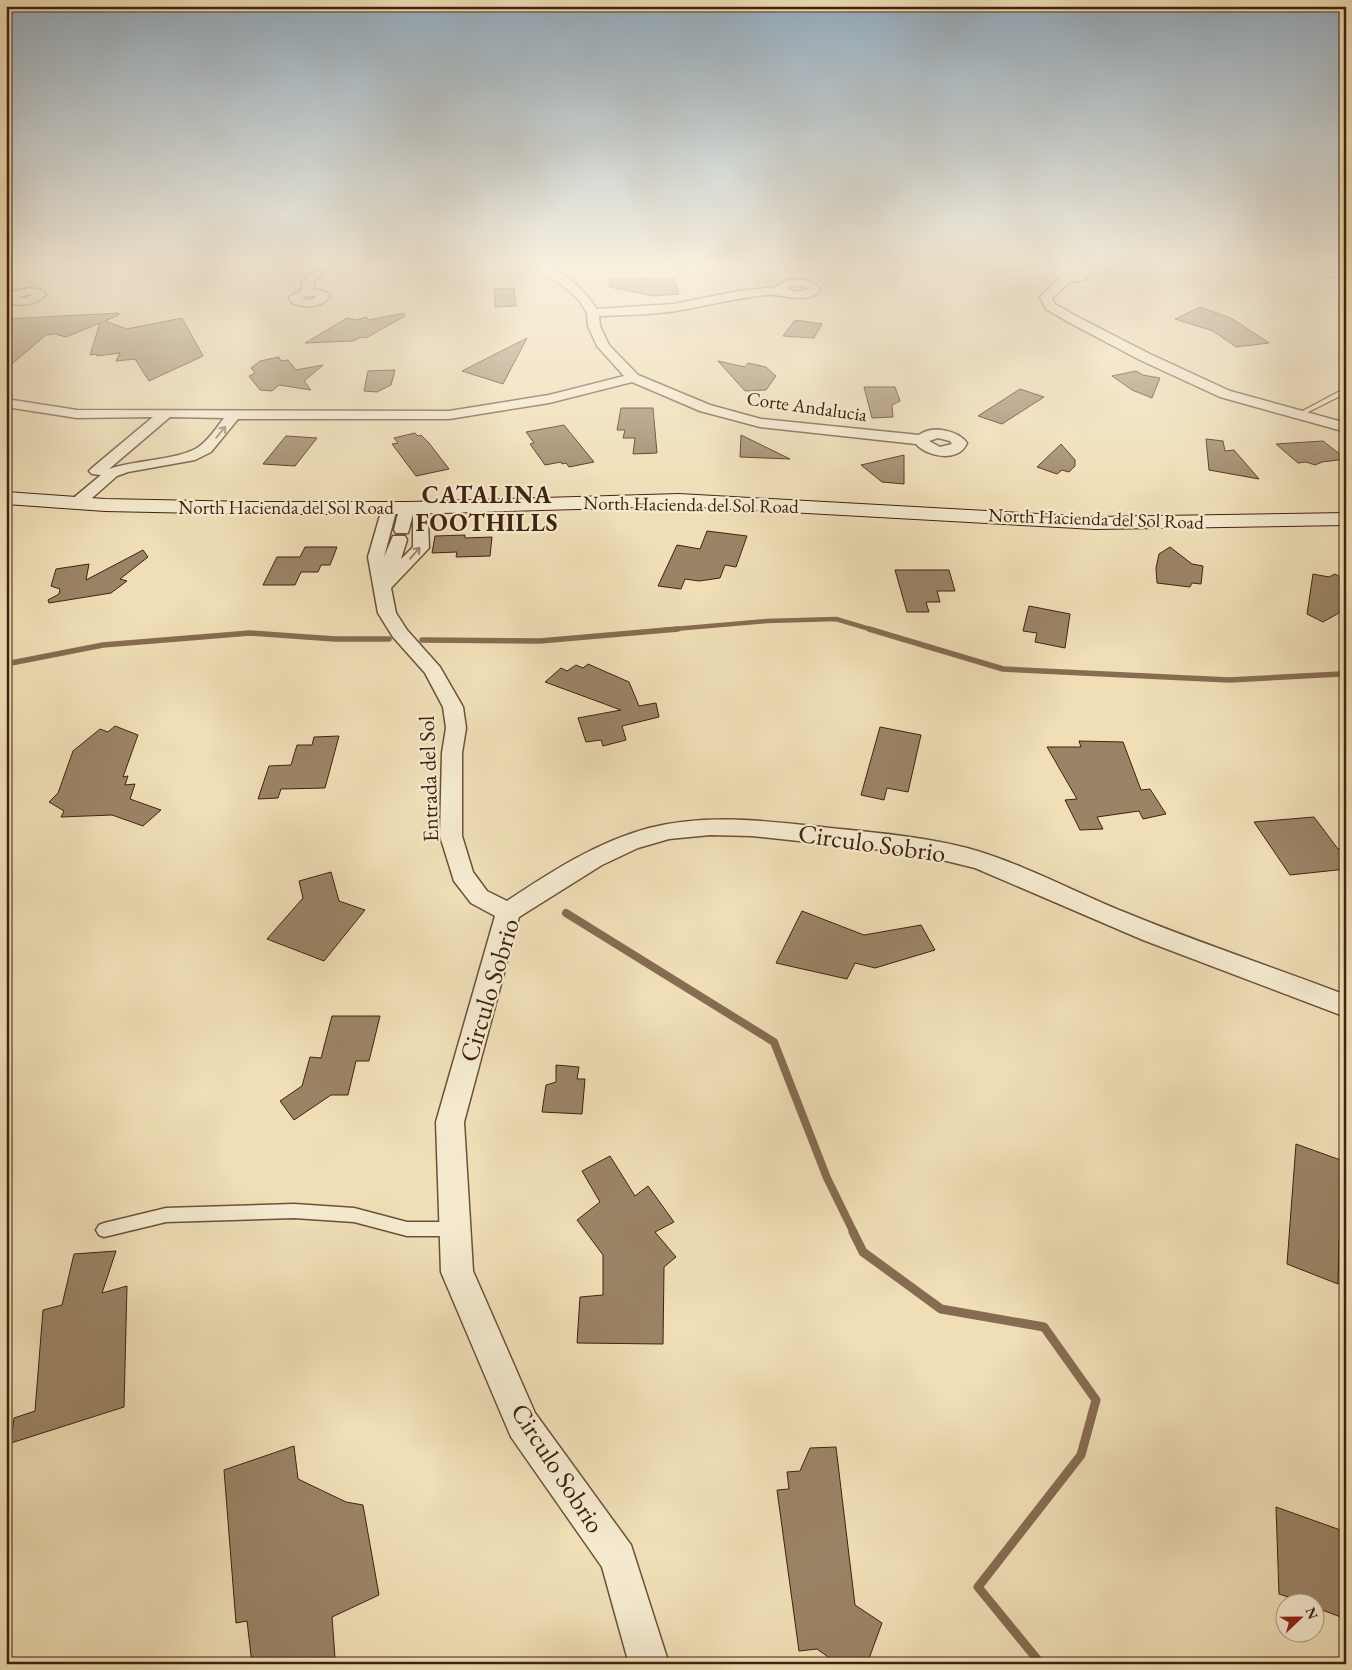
<svg xmlns="http://www.w3.org/2000/svg" width="1352" height="1670" viewBox="0 0 1352 1670" font-family="'EB Garamond',serif">
<style>
.lines{fill:none;stroke-linecap:round;stroke-linejoin:round}
.stream-far3{stroke:#866c51;stroke-width:4.5}
.stream-far2{stroke:#866c51;stroke-width:5.5}
.stream-far1{stroke:#866c51;stroke-width:8}
.stream{stroke:#866c51;stroke-width:9}
.building{fill:#9b8466;stroke:#41220f}
.lane-casing{stroke:#6c5139;stroke-width:3}
.street-casing{stroke:#6c5139;stroke-width:3}
.secondary-casing{stroke:#41220f;stroke-width:2}
.lane{fill:#f5ead0;fill-rule:evenodd}
.street{fill:#f5ead0;fill-rule:evenodd}
.secondary{fill:#f5ead0;fill-rule:evenodd}
.oneway{stroke:#9b8670}
.labels{text-anchor:middle;stroke-width:4.5;stroke-linejoin:round;paint-order:stroke}
.far-street-label{font-size:19px;fill:#41220f;stroke:#f5ead0}
.street-label{font-size:22px;fill:#41220f;stroke:#f5ead0}
.far-district-label{font-size:24px;font-weight:bold;letter-spacing:1px;fill:#41220f;stroke:#f5ead0}
.near-street-label{font-size:26px;fill:#41220f;stroke:#f5ead0}
</style>
<rect width="100%" height="100%" fill="#efdeb6"/>
<filter id="stains"><feTurbulence type="fractalNoise" baseFrequency=".004" numOctaves="4"/><feColorMatrix values="0 0 0 0 .2 0 0 0 0 .09 0 0 0 0 .02 0 0 0 .5 -.17"/></filter>
<radialGradient id="worn" r=".72"><stop offset=".6" stop-color="#630" stop-opacity="0"/><stop offset="1" stop-color="#630" stop-opacity=".3"/></radialGradient>
<g class="lines">
<polyline class="stream-far3" points="663,630 767,621 836,619 873,630"/>
<g class="stream-far2">
<polyline points="869,629 1003,669 1229,680 1340,674 1346,663"/>
<polyline points="422,640 540,641 678,629"/>
<polyline points="6,664 103,645 250,633 335,639 389,639"/>
</g>
<polyline class="stream-far1" points="566,913 774,1042 827,1178 854,1233"/>
<polyline class="stream" points="853,1232 863,1252 941,1309 1044,1327 1096,1400 1081,1455 978,1587 1041,1664"/>
</g>
<g class="building">
<polygon points="673,278 679,294 653,296 609,287 610,279"/>
<polygon points="514,288 516,306 495,307 494,289"/>
<polygon points="1200,307 1231,318 1269,343 1236,347 1213,331 1175,319"/>
<polygon points="119,313 119,315 105,321 127,329 182,318 203,356 149,381 135,359 116,361 120,353 97,356 97,354 90,355 100,323 66,337 55,334 46,335 6,369 6,319"/>
<polygon points="404,313 405,316 366,338 361,337 354,341 305,343 347,318 357,320 366,317 369,320"/>
<polygon points="795,320 822,324 814,338 783,336"/>
<polygon points="527,338 503,384 462,371"/>
<polygon points="279,357 281,361 288,360 296,370 323,365 304,381 311,390 279,385 272,391 260,390 249,376 255,373 251,368 260,361"/>
<polygon points="718,361 745,367 748,363 766,367 776,376 766,390 745,391"/>
<polygon points="395,370 391,385 377,392 364,391 368,371"/>
<polygon points="1136,371 1143,375 1160,378 1152,398 1132,390 1112,376"/>
<polygon points="864,387 895,387 900,401 892,405 893,417 872,418"/>
<polygon points="1020,389 1044,397 1002,424 978,416"/>
<polygon points="621,408 653,408 657,453 633,454 635,438 623,438 625,430 617,430"/>
<polygon points="564,425 594,462 569,467 566,463 562,464 561,462 545,465 530,444 534,443 526,432"/>
<polygon points="415,433 418,436 421,435 429,443 449,469 416,476 392,444 398,443 394,438"/>
<polygon points="741,435 790,459 740,457"/>
<polygon points="286,436 317,438 295,466 263,464"/>
<polygon points="1206,439 1223,441 1225,451 1234,450 1259,479 1209,470"/>
<polygon points="1323,441 1346,459 1322,462 1315,465 1306,462 1298,463 1276,444"/>
<polygon points="1061,444 1075,460 1075,466 1069,472 1062,470 1057,474 1037,467"/>
<polygon points="904,455 904,484 882,482 861,465"/>
<polygon points="707,531 747,536 736,567 725,565 720,578 699,581 685,579 681,589 658,586 677,545 700,549"/>
<polygon points="465,535 465,538 492,537 490,556 456,557 457,552 432,553 435,536"/>
<polygon points="305,547 337,547 330,565 321,565 318,572 301,572 295,585 263,585 277,557 300,557"/>
<polygon points="1170,547 1192,564 1203,566 1201,584 1192,583 1190,587 1157,583 1156,568 1159,554"/>
<polygon points="143,550 148,557 120,579 127,581 111,593 49,603 48,600 59,594 60,589 51,586 56,569 89,564 86,580"/>
<polygon points="895,570 949,570 955,591 937,591 940,602 926,602 929,612 907,612"/>
<polygon points="1313,574 1329,577 1335,574 1346,580 1346,609 1323,622 1307,614"/>
<polygon points="1029,606 1070,614 1065,648 1035,642 1037,633 1023,631"/>
<polygon points="588,664 629,682 639,706 656,703 659,717 622,726 626,740 603,746 601,740 586,742 578,718 621,710 545,682 561,668 567,671 576,665 583,668"/>
<polygon points="115,726 138,735 123,777 128,776 125,785 135,784 130,799 161,810 143,826 112,815 61,817 64,811 49,802 58,793 73,751 100,729 108,732"/>
<polygon points="880,727 921,735 908,792 887,788 884,800 861,795"/>
<polygon points="339,736 325,788 281,789 278,798 258,799 269,766 291,765 297,745 312,745 314,737"/>
<polygon points="1079,741 1123,742 1141,790 1150,789 1166,814 1143,819 1139,811 1097,817 1103,829 1080,830 1065,800 1077,799 1047,747 1081,747"/>
<polygon points="1314,817 1338,849 1346,848 1346,869 1290,875 1254,822"/>
<polygon points="331,872 339,901 365,910 324,961 267,939 303,898 299,881"/>
<polygon points="802,911 864,935 921,925 935,950 875,968 855,963 847,979 776,963"/>
<polygon points="332,1016 380,1016 369,1061 356,1061 348,1095 331,1095 294,1120 280,1101 302,1086 310,1057 321,1058"/>
<polygon points="556,1065 579,1067 577,1079 585,1079 582,1114 542,1112 546,1085 556,1082"/>
<polygon points="1296,1144 1346,1162 1346,1243 1339,1240 1338,1284 1287,1264"/>
<polygon points="610,1156 635,1196 648,1186 674,1222 655,1232 676,1257 664,1267 663,1344 577,1343 580,1297 603,1295 603,1255 577,1220 600,1202 582,1171"/>
<polygon points="116,1251 102,1293 127,1286 124,1407 11,1443 14,1418 35,1411 43,1310 62,1305 74,1254"/>
<polygon points="294,1446 298,1479 346,1502 363,1505 379,1595 332,1617 335,1658 324,1664 252,1664 247,1621 236,1623 224,1470"/>
<polygon points="836,1447 855,1605 882,1623 867,1664 838,1664 817,1649 799,1651 777,1490 789,1489 787,1472 800,1471 810,1448"/>
<polygon points="1276,1507 1346,1532 1346,1619 1314,1607 1314,1602 1303,1602 1279,1594"/>
</g>
<g class="lines">
<g class="lane-casing">
<g id="lane">
<polygon points="1346,388 1346,393 1302,415 1297,414"/>
<polygon points="294,1204 354,1208 407,1222 454,1222 459,1224 462,1229 459,1234 454,1236 407,1236 354,1222 294,1218 166,1222 104,1237 99,1235 96,1230 99,1225 104,1223 166,1208"/>
</g>
</g>
<g class="street-casing">
<g id="street">
<path d="M 317,267 L 328,267 L 314,283 L 314,290 L 324,291 L 330,296 C 320,309 306,308 292,303 L 289,297 L 302,290 L 302,282 ZM 307,296 L 317,296 L 311,300 L 301,299 Z"/>
<path d="M 525,267 C 531,267 539,266 545,267 C 565,272 586,292 597,309 L 674,304 L 738,291 L 775,287 L 788,280 L 804,280 L 816,284 L 820,290 C 807,306 783,293 766,295 C 735,298 706,306 676,311 C 651,315 624,315 599,316 L 600,326 L 609,345 L 638,375 L 710,405 L 761,419 L 919,435 C 932,425 958,430 967,443 C 959,463 927,457 916,444 L 760,427 L 700,411 L 632,382 L 549,403 L 449,419 L 238,419 L 211,452 L 195,460 L 128,472 L 117,476 L 83,506 L 71,506 L 69,503 L 71,500 L 101,475 L 92,474 L 89,471 L 92,468 L 153,417 L 77,418 L 6,407 L 6,399 L 77,410 L 449,411 L 549,395 L 624,376 L 597,346 L 588,326 L 587,313 L 579,300 L 561,284 ZM 790,286 L 803,286 L 808,289 L 796,292 L 787,288 ZM 170,417 L 224,418 C 217,427 210,438 201,445 C 184,460 133,460 109,469 ZM 938,438 L 950,441 L 952,444 L 940,447 L 929,441 Z"/>
<polygon points="1060,267 1082,268 1091,275 1083,280 1070,282 1052,298 1055,304 1076,316 1150,354 1230,391 1346,423 1346,432 1220,397 1140,360 1068,322 1046,309 1040,297 1059,279 1052,274 1056,269"/>
<polygon points="1302,267 1321,267 1346,274 1346,280 1303,269"/>
<path d="M 29,288 L 41,290 L 46,294 C 36,306 20,307 6,302 L 6,296 L 11,292 ZM 29,294 L 32,295 L 26,298 L 18,298 Z"/>
<path d="M 422,502 L 428,504 L 430,507 L 428,520 L 429,548 L 391,588 L 396,613 L 407,630 L 440,667 L 463,707 L 466,728 L 462,753 L 462,836 L 473,872 L 487,891 L 507,901 C 552,871 597,842 649,828 C 703,814 758,820 813,826 C 865,832 917,835 967,848 C 1022,863 1072,891 1124,912 C 1197,942 1272,967 1346,995 L 1346,1017 L 1143,940 L 975,868 L 930,857 L 891,851 L 752,836 L 710,835 L 669,839 L 638,848 L 602,865 L 519,917 L 464,1122 L 473,1271 L 535,1413 L 631,1545 L 669,1664 L 629,1664 L 602,1567 L 511,1437 L 441,1272 L 436,1122 L 495,916 L 471,903 L 454,881 L 440,836 L 442,753 L 446,728 L 443,707 L 425,673 L 393,637 L 378,613 L 368,557 L 383,505 L 395,505 L 397,508 L 384,557 L 393,536 L 405,536 L 407,540 L 401,559 L 413,547 L 413,514 L 408,533 L 396,533 L 394,530 L 400,505 L 412,505 L 414,508 L 416,504 Z"/>
</g>
</g>
<g class="secondary-casing">
<polygon id="secondary" points="6,492 105,499 251,502 409,502 679,494 1095,517 1346,513 1346,525 1095,529 679,506 409,514 251,514 105,511 6,504"/>
</g>
<use href="#lane" class="lane"/>
<use href="#street" class="street"/>
<use href="#secondary" class="secondary"/>
</g>
<defs><path id="oneway-shaft" d="M-6 0H5M1.5-3L5.5 0L1.5 3" fill="none" stroke-width="1.6" stroke-linecap="round" stroke-linejoin="round" transform="scale(1.25)"/></defs>
<g class="oneway">
<use href="#oneway-shaft" transform="translate(221 432) rotate(-50)"/>
<use href="#oneway-shaft" transform="translate(415 553) rotate(-49)"/>
</g>
<linearGradient id="sky" x2="0" y2="1"><stop stop-color="#93abbd"/><stop offset="0.53" stop-color="#f8f0de"/><stop offset="1" stop-color="#f8f0de" stop-opacity="0"/></linearGradient>
<rect width="1352" height="501" fill="url(#sky)"/>
<g class="labels">
<g class="far-street-label">
<text transform="translate(807 406) rotate(8)" y="7">Corte Andalucia</text>
<text transform="translate(691 504) rotate(1)" y="7">North Hacienda del Sol Road</text>
<text x="286" y="514">North Hacienda del Sol Road</text>
<text transform="translate(1096 518) rotate(2)" y="7">North Hacienda del Sol Road</text>
</g>
<g class="street-label">
<text transform="translate(428 779) rotate(-92)" y="8">Entrada del Sol</text>
</g>
<g class="far-district-label">
<text x="487" y="503">CATALINA<tspan x="487" dy="28">FOOTHILLS</tspan></text>
</g>
<g class="near-street-label">
<text transform="translate(872 843) rotate(8)" y="9">Circulo Sobrio</text>
<text transform="translate(489 990) rotate(-73)" y="9">Circulo Sobrio</text>
<text transform="translate(558 1468) rotate(57)" y="9">Circulo Sobrio</text>
</g>
</g>
<rect width="1352" height="1670" fill="none" stroke="#efdeb6" stroke-width="25"/>
<rect x="8" y="8" width="1337" height="1655" fill="none" stroke="#41220f" stroke-width="2.5"/>
<rect x="12" y="12" width="1327" height="1645" fill="none" stroke="#41220f"/>
<g transform="translate(1300 1618) rotate(68)"><circle r="24" fill="#f5ead0" stroke="#ad9a83"/>
<path d="M0-4L9 19L0 12L-9 19Z" fill="#8f2418"/>
<text y="-8" font-size="14" font-weight="bold" text-anchor="middle" fill="#41220f">N</text>
</g>
<rect width="100%" height="100%" filter="url(#stains)"/>
<rect width="100%" height="100%" fill="url(#worn)"/>
</svg>
